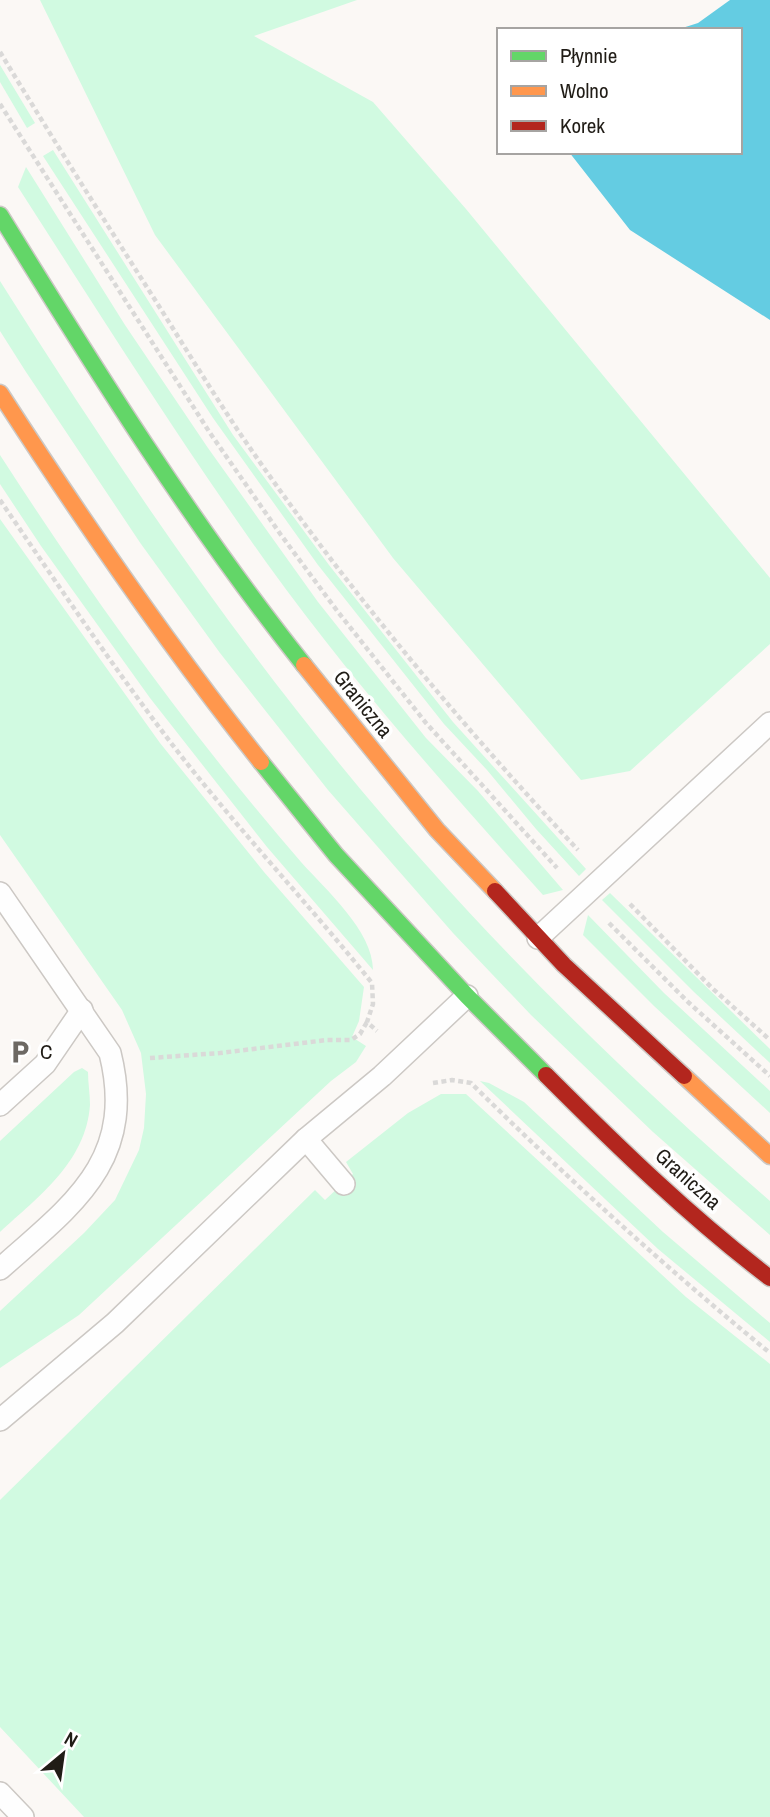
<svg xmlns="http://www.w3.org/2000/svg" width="770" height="1817" viewBox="0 0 770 1817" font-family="'Archivo Narrow',sans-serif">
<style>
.green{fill:#d1fae1}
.water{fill:#64cce2}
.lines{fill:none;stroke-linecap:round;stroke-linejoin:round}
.lane-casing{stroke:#ccc8c4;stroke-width:24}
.fast-casing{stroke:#ccc8c4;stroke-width:19}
.slow-casing{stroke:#ccc8c4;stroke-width:19}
.jam-casing{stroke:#ccc8c4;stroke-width:19}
.path{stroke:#dad9d8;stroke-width:4.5;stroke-dasharray:5 3.5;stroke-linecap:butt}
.lane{stroke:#fefefe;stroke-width:21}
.fast{stroke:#63d668;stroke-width:16}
.slow{stroke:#ff974d;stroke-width:16}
.jam{stroke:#b3261e;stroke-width:16}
.labels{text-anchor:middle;stroke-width:7;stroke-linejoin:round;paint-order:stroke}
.street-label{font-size:21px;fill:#201c16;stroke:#fff}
.poi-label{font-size:21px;fill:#201c16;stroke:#fff;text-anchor:start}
</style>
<rect width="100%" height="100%" fill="#fbf8f5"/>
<g class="green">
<polygon points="40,0 357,0 254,36 373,102 466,209 770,578 770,644 630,771 581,780 393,558 155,235"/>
<polygon points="0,65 35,123 27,128 0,82"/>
<polygon points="53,150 233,435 329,565 453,722 586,869 579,876 536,829 487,770 444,724 318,565 213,418 43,156"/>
<path d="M 26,167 L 125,325 L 208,448 L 318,602 L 426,738 L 478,791 L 563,890 L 543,895 C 447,788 350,679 266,562 C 179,440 99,313 18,187 Z"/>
<path d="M 0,281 C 129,486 266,687 428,867 C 534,986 650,1097 770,1201 L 770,1235 L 653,1132 L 531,1015 L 453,933 L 328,790 L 220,653 L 141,544 L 26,372 L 0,331 Z"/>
<path d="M 0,455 C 91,596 191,735 301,862 C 326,890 373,931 373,970 L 267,847 L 150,698 L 41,546 L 0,484 Z"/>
<polygon points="0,519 160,743 264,872 364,987 359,1021 352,1037 366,1046 356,1062 331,1081 79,1315 0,1368 0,1311 84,1233 115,1200 139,1150 144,1128 146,1094 141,1053 122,1010 0,835"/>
<polygon points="610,893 770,1049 770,1063 694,992 602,900"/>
<polygon points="588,915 664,993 770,1091 770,1113 654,1006 583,935"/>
<path d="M 82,1068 L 88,1072 C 88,1083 90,1094 90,1105 C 86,1162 38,1197 0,1232 L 0,1141 L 74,1072 Z"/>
<polygon points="480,1081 489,1083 524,1102 663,1232 770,1323 770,1342 658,1249"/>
<polygon points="441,1094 466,1094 686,1297 770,1364 770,1817 84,1817 0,1727 0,1500 315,1190 325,1200 353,1174 346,1162 408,1113"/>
</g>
<polygon class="water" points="730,0 770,0 770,320 630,230 569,152 740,152 740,30 676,30 698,23"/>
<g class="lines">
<g class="lane-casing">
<g id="lane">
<path d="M 0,893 L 110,1053 C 137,1161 72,1205 0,1269"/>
<polyline points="538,938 770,723"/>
<polyline points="0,1105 45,1064 82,1010"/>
<polyline points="306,1139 344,1184"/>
<polyline points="0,1420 115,1323 306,1139 382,1076 467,996"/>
<polyline points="0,1793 23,1817"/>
</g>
</g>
<g class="fast-casing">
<g id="fast">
<path d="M 0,215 C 95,369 191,523 304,665"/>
<polyline points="261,762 336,855 467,996 546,1075"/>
</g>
</g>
<g class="slow-casing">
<g id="slow">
<path d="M 0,393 C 82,520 167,644 261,762"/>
<polyline points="304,665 437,830 495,891"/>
<polyline points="684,1076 770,1156"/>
</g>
</g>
<g class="jam-casing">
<g id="jam">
<polyline points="495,891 564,965 684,1076"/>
<path d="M 546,1075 C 617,1146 690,1217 770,1278"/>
</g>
</g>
<g class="path">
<path d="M 0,52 C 51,136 104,220 157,303 C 184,346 211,390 239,432 C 340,580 456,719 578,850"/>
<polyline points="0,104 210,433 281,535 338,612 426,723 557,868"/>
<path d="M 0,500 C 56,582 111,664 171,743 C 235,826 307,902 372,983 L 373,1004 L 367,1022 L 377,1031"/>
<polyline points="630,904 712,988 770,1040"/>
<polyline points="609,923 688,1002 770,1076"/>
<polyline points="150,1058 220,1053 327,1040 351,1040 360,1034 367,1022"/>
<path d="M 433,1083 L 452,1080 L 471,1083 C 567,1178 665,1267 770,1353"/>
</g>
<use href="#lane" class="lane"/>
<use href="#fast" class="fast"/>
<use href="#slow" class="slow"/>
<use href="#jam" class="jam"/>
</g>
<defs>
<g id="parking-bare" transform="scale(1.89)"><path d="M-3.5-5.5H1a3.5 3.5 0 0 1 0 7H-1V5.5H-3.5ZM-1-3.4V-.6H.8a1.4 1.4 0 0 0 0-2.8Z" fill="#6d6964" stroke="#fff" stroke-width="2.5" paint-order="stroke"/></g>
</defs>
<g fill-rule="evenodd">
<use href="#parking-bare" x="20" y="1052"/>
</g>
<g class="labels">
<g class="street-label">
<text transform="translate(363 704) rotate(51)" y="7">Graniczna</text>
<text transform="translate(688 1179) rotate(42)" y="7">Graniczna</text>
</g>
<g class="poi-label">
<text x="40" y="1059">C</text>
</g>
</g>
<rect x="497" y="28" width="245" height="126" fill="#ffffff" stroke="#a6a4a2" stroke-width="2"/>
<rect x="511" y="51" width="35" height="10" fill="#63d668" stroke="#a6a4a2" stroke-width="2"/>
<text x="560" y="63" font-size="21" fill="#201c16">Płynnie</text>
<rect x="511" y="86" width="35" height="10" fill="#ff974d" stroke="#a6a4a2" stroke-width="2"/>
<text x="560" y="98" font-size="21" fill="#201c16">Wolno</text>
<rect x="511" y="121" width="35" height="10" fill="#b3261e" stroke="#a6a4a2" stroke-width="2"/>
<text x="560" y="133" font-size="21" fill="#201c16">Korek</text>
<g transform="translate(63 1754) rotate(29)" stroke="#ffffff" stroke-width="5" paint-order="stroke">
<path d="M0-5L12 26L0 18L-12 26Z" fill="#201c16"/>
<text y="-10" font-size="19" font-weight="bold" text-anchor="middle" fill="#201c16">N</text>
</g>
</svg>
